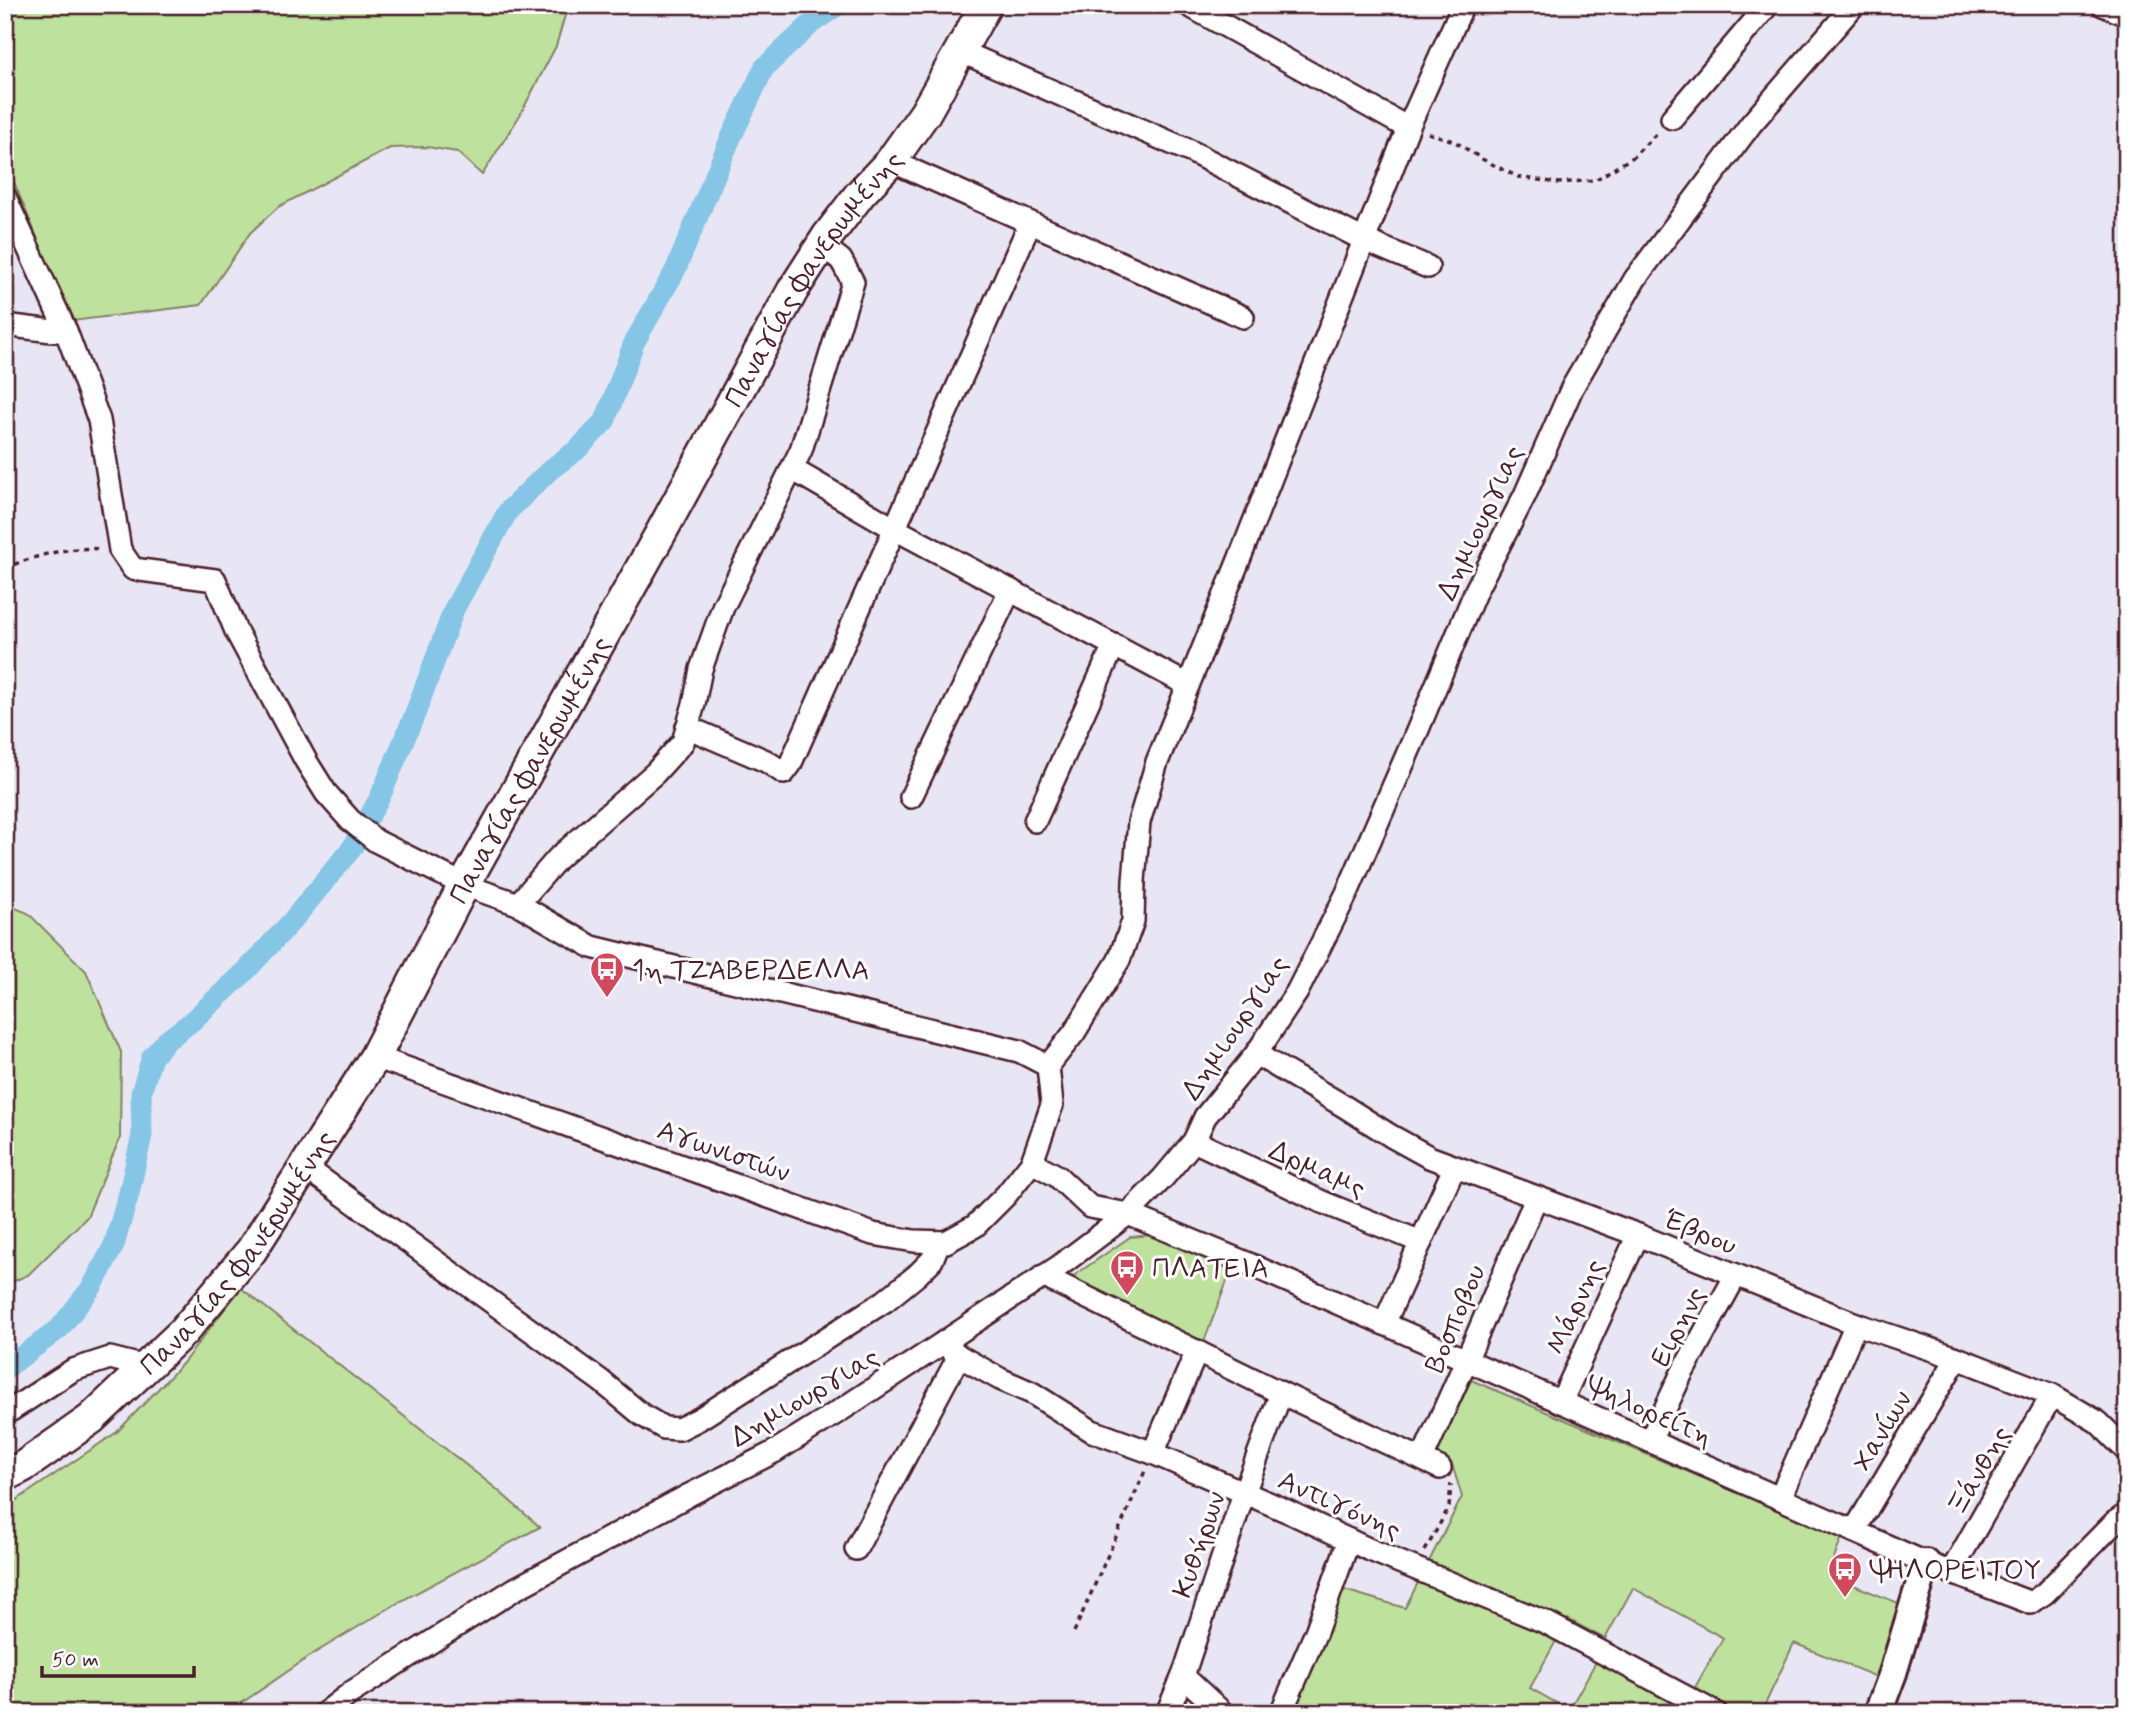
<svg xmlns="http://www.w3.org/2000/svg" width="2132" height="1718" viewBox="0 0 2132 1718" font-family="Mynerve,sans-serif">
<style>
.green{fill:#bee29d;stroke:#848064;stroke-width:2;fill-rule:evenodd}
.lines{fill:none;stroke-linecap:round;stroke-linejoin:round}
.canal{stroke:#85c5e6;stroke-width:21}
.minor-casing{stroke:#4a1f2b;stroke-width:26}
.tertiary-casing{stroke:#4a1f2b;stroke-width:32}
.secondary-casing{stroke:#4a1f2b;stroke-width:35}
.path{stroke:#4a1f2b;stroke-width:3.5;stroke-dasharray:5 5;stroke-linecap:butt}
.minor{stroke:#fff;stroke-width:21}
.tertiary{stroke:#fff;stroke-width:26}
.secondary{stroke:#fff;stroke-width:30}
.labels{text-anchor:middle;stroke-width:6;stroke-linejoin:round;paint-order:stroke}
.street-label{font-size:28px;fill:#4a1f2b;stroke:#fff}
.poi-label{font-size:28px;fill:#4a1f2b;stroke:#fff;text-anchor:start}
</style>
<rect width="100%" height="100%" fill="#e8e6f4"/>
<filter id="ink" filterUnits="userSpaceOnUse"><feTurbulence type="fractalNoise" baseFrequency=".0143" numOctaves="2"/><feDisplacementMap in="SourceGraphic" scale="14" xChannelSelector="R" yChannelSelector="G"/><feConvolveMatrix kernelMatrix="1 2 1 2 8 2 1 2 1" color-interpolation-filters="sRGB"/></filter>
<g filter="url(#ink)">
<g class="green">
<polygon points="5,5 568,5 556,46 520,115 482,175 457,152 427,147 390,148 278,207 250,233 201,305 72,321 5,161"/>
<polygon points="5,904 28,913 86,971 121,1052 120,1138 87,1217 28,1275 5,1285"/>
<polygon points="1152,1235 1232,1268 1203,1344 1069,1279 1130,1237"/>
<polygon points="241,1288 494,1487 540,1527 401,1601 313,1654 227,1713 5,1713 5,1508 117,1432 183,1363"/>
<path d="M 1471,1380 L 1842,1537 L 1828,1575 L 1926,1614 L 1901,1687 L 1794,1643 L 1761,1713 L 1291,1713 L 1341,1589 L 1405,1608 L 1462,1497 L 1452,1464 L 1435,1457 ZM 1633,1588 L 1723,1638 L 1685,1705 L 1598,1658 L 1569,1710 L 1530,1688 L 1568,1619 L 1605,1639 Z"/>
</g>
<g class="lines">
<polyline class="canal" points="5,1369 59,1329 92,1287 114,1245 129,1193 142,1135 141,1093 152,1057 166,1041 191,1022 245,972 292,921 352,848 380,797 415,714 454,609 508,511 551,469 577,450 605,421 634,343 675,271 729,142 764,68 812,23 838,5"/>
<g class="minor-casing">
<g id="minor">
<polyline points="1188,5 1408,128"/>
<polyline points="2103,5 2127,15"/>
<polyline points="960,51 1190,151 1364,240 1428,267"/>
<polyline points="1672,118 1768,5"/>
<polyline points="891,161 1243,317"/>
<polyline points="5,197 66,331 99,420 120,550 133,569 215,580 236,631 306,761 326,793 350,820 376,841 464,885 518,904 592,947 1019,1051 1048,1066 1052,1105 1032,1162 1006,1195 975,1226 946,1242 914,1241 873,1234 375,1057"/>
<polyline points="5,325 52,331 66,331"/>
<polyline points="792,469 895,529 1188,685"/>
<polyline points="687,727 766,761 784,773 790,765 1030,223"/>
<polyline points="911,797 1010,590"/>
<polyline points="1035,821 1114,645"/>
<polyline points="518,904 558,858 655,773 683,742 694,704 701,669 723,607 801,450 853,282 841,260 822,245"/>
<polyline points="1256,1054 1342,1105 1391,1136 1429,1157 1638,1235 1856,1324 1957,1358 2052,1395 2098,1422 2127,1451"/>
<polyline points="1048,1066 1074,1033 1119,960 1133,921 1134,881 1139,822 1157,762 1239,560 1408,128 1463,5"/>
<polyline points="1194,1141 1322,1202 1421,1242"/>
<polyline points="1032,1162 1057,1176 1090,1207 1128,1214 1249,1264 1926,1563 2031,1603 2045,1593 2115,1522 2127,1514"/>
<polyline points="305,1167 601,1381 642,1415 664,1428 679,1429 699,1419 885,1301 917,1275 932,1260 939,1242"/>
<polyline points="1043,1276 1281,1393 1440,1468"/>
<polyline points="1384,1324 1454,1168"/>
<polyline points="943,1343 959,1356 1000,1379 1032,1393 1092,1431 1153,1453 1289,1512 1368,1549 1547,1623 1716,1713"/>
<polyline points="1561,1402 1638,1235"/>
<polyline points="5,1414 73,1370 110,1358 146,1367"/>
<polyline points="1650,1441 1681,1375 1736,1275"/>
<polyline points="1153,1453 1197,1351"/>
<polyline points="1422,1459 1466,1361 1536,1198"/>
<polyline points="1780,1498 1856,1324"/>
<polyline points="1854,1531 1957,1358"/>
<polyline points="856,1549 959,1356"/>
<polyline points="1951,1572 2052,1395"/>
<polyline points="1183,1676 1223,1713"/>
<polyline points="325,1713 352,1692 515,1589 689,1495 774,1452 844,1408 1058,1267 1128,1214 1163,1178 1194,1141 1205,1117 1256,1054 1297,992 1347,893 1416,734 1476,590 1525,495 1572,388 1635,279 1751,124 1854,5"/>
<polyline points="1167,1713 1183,1676 1244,1493 1281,1393"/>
<polyline points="1281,1713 1316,1632 1349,1540"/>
</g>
</g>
<g class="tertiary-casing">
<polyline id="tertiary" points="1878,1713 1893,1673 1926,1563"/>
</g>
<g class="secondary-casing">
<g id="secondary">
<path id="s1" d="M 5,1476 L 24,1466 L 91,1419 L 183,1332 L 251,1251 L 375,1057 L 464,885 L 663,529 L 793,290 L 827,237 L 860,194 L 891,161 L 925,113 L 986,5"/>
</g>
</g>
<g class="path">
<polyline points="1428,133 1454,141 1482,159 1518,177 1558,183 1595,180 1633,157 1658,132"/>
<path d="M 5,568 C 35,556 68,546 102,549"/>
<polyline points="1425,1551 1449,1507 1451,1484"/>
<polyline points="1074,1632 1145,1471"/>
</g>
<use href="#minor" class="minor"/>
<use href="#tertiary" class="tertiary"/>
<use href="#secondary" class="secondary"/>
</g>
</g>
<defs>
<g id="bus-pin" transform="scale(1.75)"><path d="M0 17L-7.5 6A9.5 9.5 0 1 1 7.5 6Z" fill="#d1495b" stroke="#fff"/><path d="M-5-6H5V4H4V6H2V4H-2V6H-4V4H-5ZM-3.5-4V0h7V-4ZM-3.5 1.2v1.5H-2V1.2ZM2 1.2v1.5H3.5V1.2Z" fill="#fff"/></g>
</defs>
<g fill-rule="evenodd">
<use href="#bus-pin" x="607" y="969"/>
<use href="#bus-pin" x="1127" y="1267"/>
<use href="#bus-pin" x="1845" y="1569"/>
</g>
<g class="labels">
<g class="street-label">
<text dy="10" stroke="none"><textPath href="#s1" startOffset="1460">Παναγίας Φανερωμένης</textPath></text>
<text transform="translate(1479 522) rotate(-65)" y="10">Δημιουργιας</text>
<text dy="10" stroke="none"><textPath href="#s1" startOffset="892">Παναγίας Φανερωμένης</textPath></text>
<text transform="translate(1234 1027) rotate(-56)" y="10">Δημιουργιας</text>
<text transform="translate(724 1150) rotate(19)" y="10">Αγωνιστών</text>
<text transform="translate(1318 1168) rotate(24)" y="10">Δρμαμς</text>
<text transform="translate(1701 1231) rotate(23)" y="10">Έβρου</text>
<text dy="10" stroke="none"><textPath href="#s1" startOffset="326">Παναγίας Φανερωμένης</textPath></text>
<text transform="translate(1574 1306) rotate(-65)" y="10">Μάρνης</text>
<text transform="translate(1454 1318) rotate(-67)" y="10">Βοσποβου</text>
<text transform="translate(1677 1326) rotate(-62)" y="10">Ειρηνς</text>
<text transform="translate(804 1396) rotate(-31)" y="10">Δημιουργιας</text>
<text transform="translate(1650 1410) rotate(24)" y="10">Ψηλορείτη</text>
<text transform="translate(1881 1430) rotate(-59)" y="10">Χανίων</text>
<text transform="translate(1978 1470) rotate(-60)" y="10">Ξάνθης</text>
<text transform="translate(1340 1504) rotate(24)" y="10">Αντιγόνης</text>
<text transform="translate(1198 1544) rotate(-71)" y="10">Κυθήρων</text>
</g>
<g class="poi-label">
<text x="632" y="979">1η ΤΖΑΒΕΡΔΕΛΛΑ</text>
<text x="1152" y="1277">ΠΛΑΤΕΙΑ</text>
<text x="1870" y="1579">ΨΗΛΟΡΕΙΤΟΥ</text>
</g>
</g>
<rect width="2132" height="1718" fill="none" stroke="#fff" stroke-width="28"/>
<rect x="14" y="14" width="2104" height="1690" fill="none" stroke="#4a1f2b" stroke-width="2.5" filter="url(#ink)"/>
<path d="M42 1666v10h152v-10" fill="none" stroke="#4a1f2b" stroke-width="3.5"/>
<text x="52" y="1666" font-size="21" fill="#4a1f2b" stroke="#ffffff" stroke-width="5" paint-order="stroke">50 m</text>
</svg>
